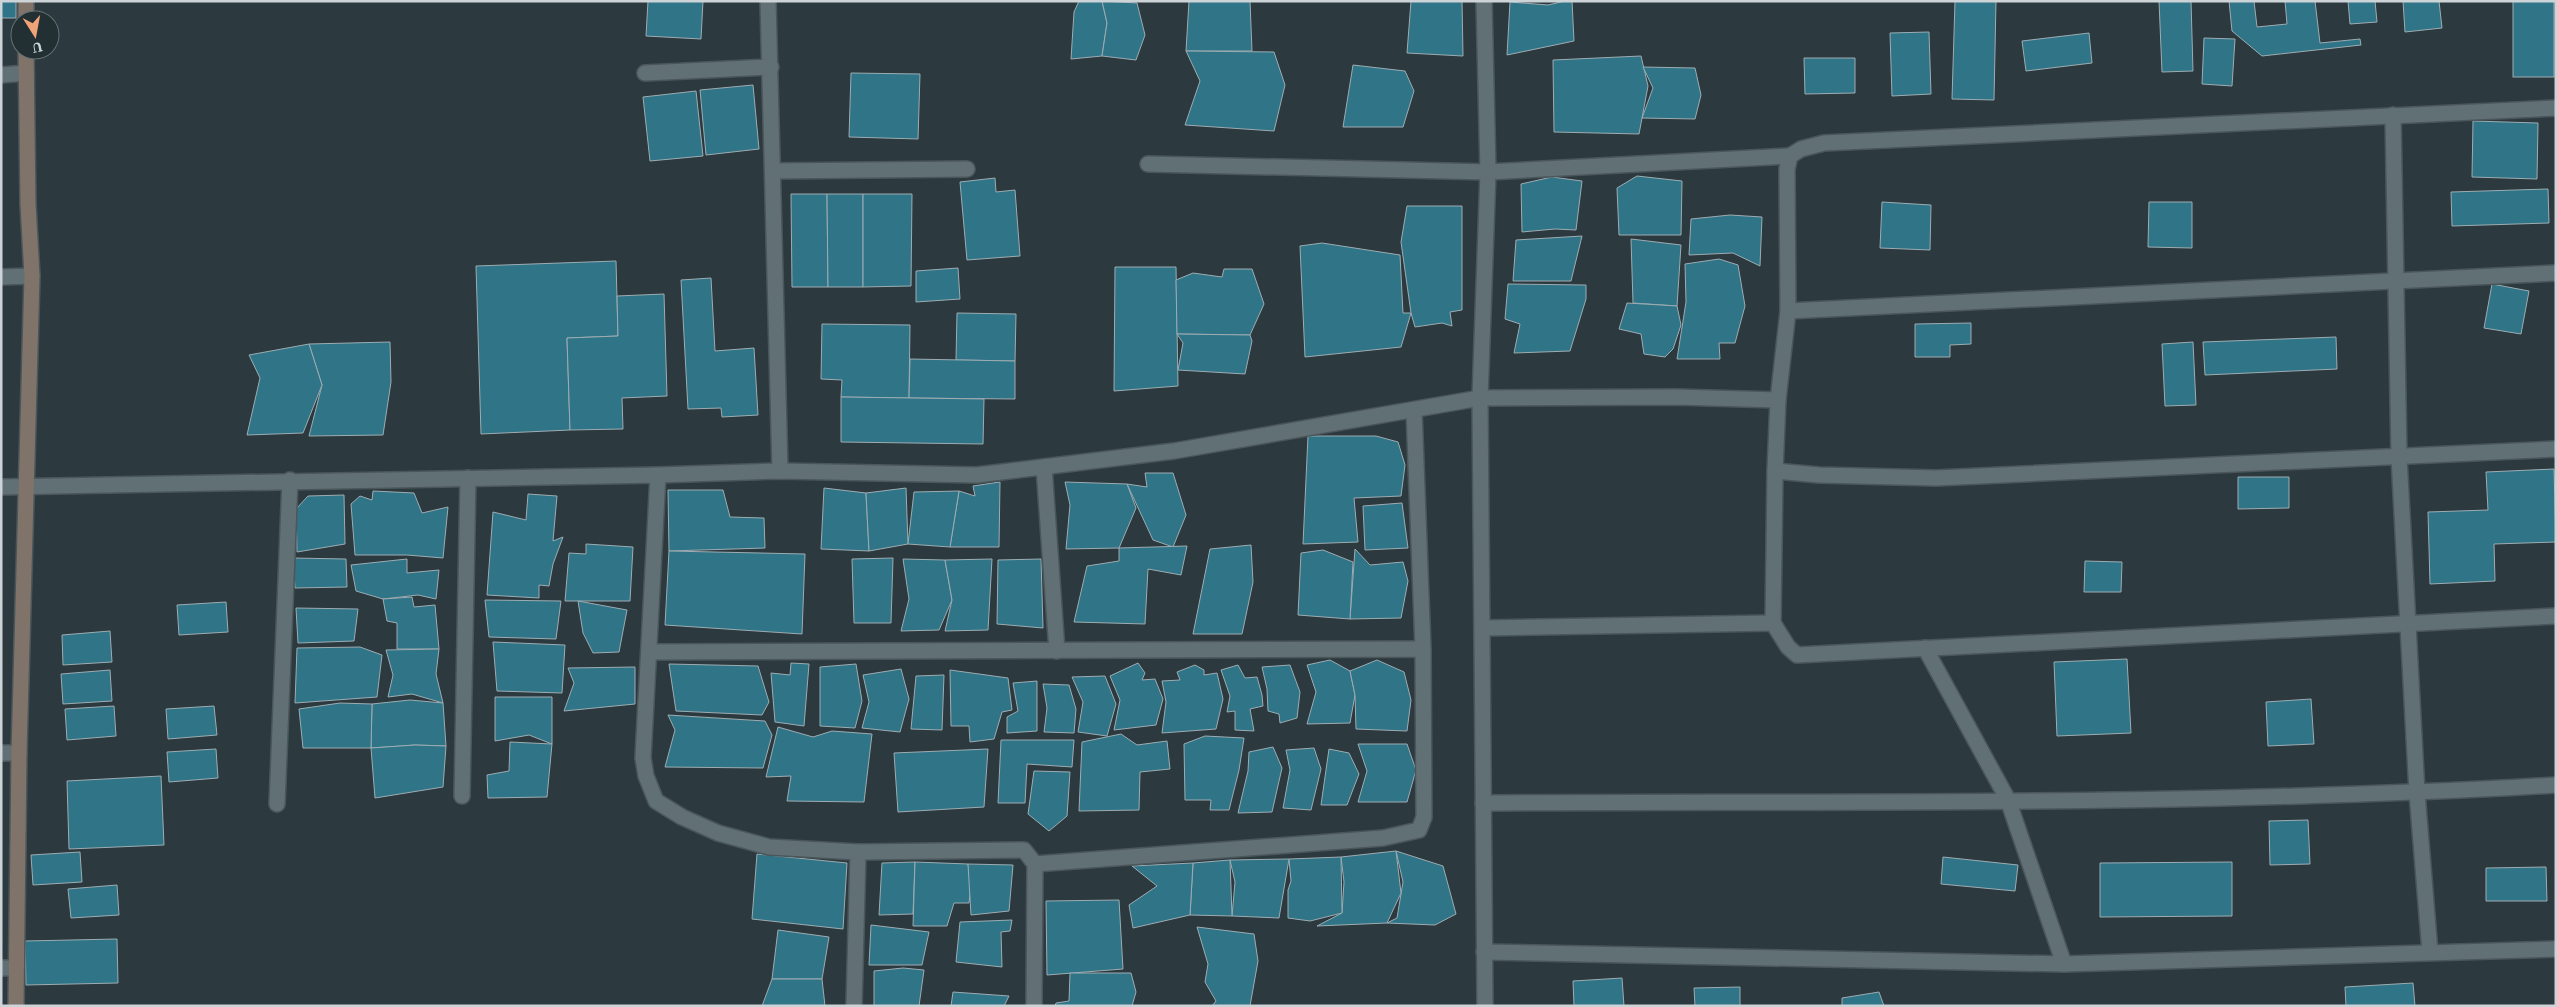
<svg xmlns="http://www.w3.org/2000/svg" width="2557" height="1007" viewBox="0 0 2557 1007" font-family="'Source Serif 4',serif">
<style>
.building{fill:#307488;stroke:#9dadb2}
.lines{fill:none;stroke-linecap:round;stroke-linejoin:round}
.lane-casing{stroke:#4a565a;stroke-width:18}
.street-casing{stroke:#4a565a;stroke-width:18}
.secondary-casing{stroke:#4a565a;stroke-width:18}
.lane{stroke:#617075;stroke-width:15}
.street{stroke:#617075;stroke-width:15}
.secondary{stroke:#80736a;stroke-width:15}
</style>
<rect width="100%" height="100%" fill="#2c393e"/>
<g class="building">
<rect x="1" y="1" width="15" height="17"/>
<polygon points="648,1 703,1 701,39 646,36"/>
<polygon points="1079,1 1102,1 1107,23 1102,56 1071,59 1074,12"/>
<polygon points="1102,1 1137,3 1145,35 1136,60 1102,56 1107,23"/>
<polygon points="1189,1 1250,1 1252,51 1186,51"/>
<polygon points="1411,1 1462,1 1463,56 1407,53"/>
<polygon points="1565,1 1572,1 1574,41 1507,55 1510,2 1548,5"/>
<polygon points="1955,1 1996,1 1994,100 1952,99"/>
<polygon points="2159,1 2191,1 2193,71 2162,72"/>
<polygon points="2229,1 2254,1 2257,27 2287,24 2285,1 2315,1 2320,43 2360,39 2361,45 2262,56 2232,31"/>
<polygon points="2348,1 2375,1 2377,22 2350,24"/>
<polygon points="2403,1 2439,1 2442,28 2405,32"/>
<rect x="2513" y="1" width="41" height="76"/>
<polygon points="1929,32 1931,94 1892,96 1890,33"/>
<polygon points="2089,33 2092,63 2026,71 2022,41"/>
<polygon points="2204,38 2235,39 2232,86 2202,84"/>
<polygon points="1186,51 1274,52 1285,85 1274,131 1185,125 1200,81"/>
<polygon points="1641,56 1648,86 1639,134 1554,132 1553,60"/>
<polygon points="1804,58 1855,58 1855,93 1805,94"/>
<polygon points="1353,65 1405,71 1414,91 1403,127 1343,127"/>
<polygon points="1643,67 1695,68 1701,95 1695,119 1642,118 1653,88"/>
<polygon points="851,73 920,74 918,139 849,137"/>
<polygon points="753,85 759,149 706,155 700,90"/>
<polygon points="696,91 703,156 650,161 643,97"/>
<polygon points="2473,121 2538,123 2537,179 2472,177"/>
<polygon points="1637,176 1682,181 1681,235 1619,235 1617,188"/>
<polygon points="1552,177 1582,181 1576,230 1555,229 1522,232 1521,184"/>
<polygon points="995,178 996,192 1015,190 1020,256 967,260 960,182"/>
<polygon points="2548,189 2549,223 2452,226 2451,192"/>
<polygon points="791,194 827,194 828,287 792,287"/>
<polygon points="827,194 863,194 863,287 828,287"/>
<polygon points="863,194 912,194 911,286 863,287"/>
<polygon points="1882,202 1931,205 1930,250 1880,248"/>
<polygon points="2149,202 2192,202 2192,248 2148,247"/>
<polygon points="1407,206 1462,206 1462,310 1450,312 1452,326 1442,323 1415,327 1411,313 1401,242"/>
<polygon points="1730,215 1762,217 1760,266 1733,253 1689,255 1691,219"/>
<polygon points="1582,236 1571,281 1513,281 1516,240"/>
<polygon points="1631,239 1681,245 1677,306 1633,303"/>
<polygon points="1322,243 1400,255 1403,313 1411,313 1401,347 1305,357 1300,246"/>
<polygon points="1719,259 1738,265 1745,306 1735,343 1719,343 1720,359 1677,359 1686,302 1685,264"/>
<polygon points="616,261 618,336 567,338 570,430 481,434 476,266"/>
<polygon points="1115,267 1176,267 1178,386 1114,391"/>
<polygon points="958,268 960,299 916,302 916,271"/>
<polygon points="1224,269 1252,269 1264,304 1250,335 1177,334 1176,280 1193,273 1222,277"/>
<polygon points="711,278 715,351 754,348 758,415 722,417 721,408 688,409 681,280"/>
<polygon points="1508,284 1586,285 1586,299 1570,351 1514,353 1520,324 1505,319"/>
<polygon points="2492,284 2529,291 2521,334 2484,328"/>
<polygon points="664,294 667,396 622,398 623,429 570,430 567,338 618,336 617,296"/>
<polygon points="1627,303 1677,306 1681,325 1673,349 1665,357 1644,354 1641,334 1619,329"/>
<polygon points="957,313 1016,314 1015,361 956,360"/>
<polygon points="1971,323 1971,344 1950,345 1950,357 1915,357 1915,324"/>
<polygon points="822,324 910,325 909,398 841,397 842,380 821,379"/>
<polygon points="1177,334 1250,335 1252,341 1245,374 1178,370 1183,343"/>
<polygon points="2336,337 2337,369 2205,375 2203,342"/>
<polygon points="390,342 391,382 383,435 309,436 322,385 309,344"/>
<polygon points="2193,342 2196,405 2165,406 2162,344"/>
<polygon points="309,344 322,385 303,433 247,435 260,378 249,355"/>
<polygon points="910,359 1015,361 1015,399 909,398"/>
<polygon points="841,397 984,399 983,444 841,442"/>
<polygon points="1308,436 1376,436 1398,442 1405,465 1401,496 1354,498 1358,542 1303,544"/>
<polygon points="2554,469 2556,542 2494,544 2495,581 2430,584 2428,512 2488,510 2486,472"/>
<polygon points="1145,473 1173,473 1186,515 1173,547 1153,540 1127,484 1147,487"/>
<polygon points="2238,477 2289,477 2289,508 2238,509"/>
<polygon points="1000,482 999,547 950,547 959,491 975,496 973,486"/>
<polygon points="1065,482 1127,484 1136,508 1119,548 1066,549 1070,505"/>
<polygon points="824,488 866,493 869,551 821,549"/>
<polygon points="906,488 908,544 869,551 866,493"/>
<polygon points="668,490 723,490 730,517 764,518 765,548 669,551"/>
<polygon points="373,491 414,493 422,513 448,507 443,558 407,555 355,555 351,504 360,496 372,500"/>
<polygon points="959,491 950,547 908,544 914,492"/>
<polygon points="528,494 557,496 553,541 563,537 553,564 549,586 539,585 539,598 487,595 493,512 526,520"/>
<polygon points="344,495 345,544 297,552 296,509 308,496"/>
<polygon points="1402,503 1408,548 1365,550 1363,506"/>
<polygon points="586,544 633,547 630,601 565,601 569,553 586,554"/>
<polygon points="1251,545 1253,582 1242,634 1193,634 1210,549"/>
<polygon points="1187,546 1181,575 1148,569 1145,624 1074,622 1087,566 1119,561 1119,548"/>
<polygon points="1355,549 1370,565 1403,562 1408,581 1401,618 1350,619"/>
<polygon points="1323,550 1353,562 1350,619 1298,615 1301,553"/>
<polygon points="669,551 805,554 802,634 665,625"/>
<polygon points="293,558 346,559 347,587 295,588"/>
<polygon points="893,558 891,623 854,623 852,559"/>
<polygon points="407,559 407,573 439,570 436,599 418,595 383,599 356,591 351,565"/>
<polygon points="903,559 945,560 952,600 939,630 901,631 909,599"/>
<polygon points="992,559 988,630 945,631 952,600 945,560"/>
<polygon points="1041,559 1043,628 997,624 998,560"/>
<polygon points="2085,561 2122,562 2121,592 2084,592"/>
<polygon points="412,597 414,607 435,605 439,649 397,649 397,623 387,621 383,599"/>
<polygon points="485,600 561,601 556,639 489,637"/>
<polygon points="578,601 627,610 619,652 593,653 583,633"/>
<polygon points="226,602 228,632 179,635 177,605"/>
<polygon points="296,608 358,609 354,641 298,643"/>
<polygon points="110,631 112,662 63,665 62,635"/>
<polygon points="493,642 565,645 562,693 497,691"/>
<polygon points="360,647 382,655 377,697 295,703 297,648"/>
<polygon points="439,649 436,674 443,703 412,694 388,697 393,675 386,650"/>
<polygon points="2127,659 2131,733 2057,736 2054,662"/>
<polygon points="1330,660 1350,671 1355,695 1350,723 1307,724 1316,692 1307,665"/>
<polygon points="1377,660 1404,672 1411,700 1407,731 1356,729 1355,695 1350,671"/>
<polygon points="791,663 809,664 804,726 775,722 771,673 790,675"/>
<polygon points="1138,663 1145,673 1142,680 1155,679 1163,699 1156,725 1114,730 1120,700 1110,676"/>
<polygon points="669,664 758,666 769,702 762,715 676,711"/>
<polygon points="856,664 862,701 855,728 820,726 820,667"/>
<polygon points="1195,665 1204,670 1204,675 1217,673 1223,699 1216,729 1162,733 1166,702 1162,681 1180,680 1177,672"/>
<polygon points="1238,665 1245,678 1257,677 1262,695 1263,706 1250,709 1254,731 1235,730 1235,711 1227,712 1230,696 1221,670"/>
<polygon points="1290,665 1300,692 1297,718 1280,723 1279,714 1268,711 1267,689 1262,667"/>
<polygon points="635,667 635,704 564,711 574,683 568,668"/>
<polygon points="901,669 909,699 900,732 862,728 869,702 863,675"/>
<polygon points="110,670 112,701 63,704 61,674"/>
<polygon points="950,670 1008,678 1012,710 1002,712 994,739 970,742 969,726 951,726"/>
<polygon points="944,675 942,730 911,729 916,676"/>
<polygon points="1105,676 1116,704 1107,736 1078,732 1083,702 1072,677"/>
<polygon points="1037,681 1037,731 1007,733 1007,717 1018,711 1013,683"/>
<polygon points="1043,684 1069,685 1076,709 1074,733 1044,732 1047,708"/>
<polygon points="495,697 552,697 552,744 529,735 495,741"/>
<polygon points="2311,699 2314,744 2268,746 2266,702"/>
<polygon points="410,700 443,703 446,746 415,745 371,748 372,704"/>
<polygon points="340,703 372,704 371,748 303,748 299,709"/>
<polygon points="114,706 116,736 67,740 65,709"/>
<polygon points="214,706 217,735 168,739 166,709"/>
<polygon points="668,715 765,721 772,735 763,768 665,767 675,730"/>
<polygon points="778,727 813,737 832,731 872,734 864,802 787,801 791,776 766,777"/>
<polygon points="1121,734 1137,745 1167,741 1170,769 1140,772 1139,810 1079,811 1082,742"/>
<polygon points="1205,736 1244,738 1239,770 1229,810 1210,810 1211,800 1185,800 1184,744"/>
<polygon points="1001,740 1074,740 1072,767 1027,764 1025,803 998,803"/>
<polygon points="510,742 552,744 547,797 488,798 487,775 509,771"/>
<polygon points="1358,744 1407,744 1416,770 1407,802 1358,802 1367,771"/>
<polygon points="415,745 446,746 443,787 375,798 371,748"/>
<polygon points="1273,747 1282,768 1272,812 1238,813 1248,771 1249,752"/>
<polygon points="1314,748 1321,769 1311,810 1283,808 1290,770 1286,750"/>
<polygon points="216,749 218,778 169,782 167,752"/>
<polygon points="988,749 984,807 898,812 894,753"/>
<polygon points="1329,749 1349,753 1359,774 1347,805 1321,805"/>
<polygon points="1034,771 1070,772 1067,816 1049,831 1028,814"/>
<polygon points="161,776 164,845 69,849 67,781"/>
<polygon points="2308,820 2310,864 2270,865 2269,821"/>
<polygon points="1396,851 1443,866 1456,914 1435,925 1387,923 1397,918 1403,882"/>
<polygon points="1396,851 1401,893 1387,923 1317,926 1342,913 1344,882 1341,857"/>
<polygon points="80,852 82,882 33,885 31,855"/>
<polygon points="757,854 847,863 843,929 752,919"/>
<polygon points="1341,857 1342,913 1310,921 1288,918 1288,890 1291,881 1289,859"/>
<polygon points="1943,857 2018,865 2015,891 1941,884"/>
<polygon points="1289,859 1279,918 1232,916 1235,882 1230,860"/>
<polygon points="1230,860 1232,916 1190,915 1193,863"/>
<polygon points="915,862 913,914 879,915 882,863"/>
<polygon points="915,862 968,864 971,885 969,903 954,903 947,926 913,926"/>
<polygon points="2232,862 2232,916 2100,917 2100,863"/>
<polygon points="1193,863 1190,915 1133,928 1129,905 1157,886 1132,866"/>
<polygon points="968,864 1013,865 1009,911 971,915"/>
<polygon points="2546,867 2547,901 2486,901 2486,868"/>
<polygon points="117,885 119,915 71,918 68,889"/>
<polygon points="1119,900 1123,969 1047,975 1046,901"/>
<polygon points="1012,920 1010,931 1001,932 1002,967 956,962 960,922"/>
<polygon points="871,925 929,932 922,965 869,965"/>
<polygon points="1197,927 1254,934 1258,961 1250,1006 1212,1006 1216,1001 1205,982 1208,964"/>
<polygon points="778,930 829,937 822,979 772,979"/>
<polygon points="117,939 118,983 26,985 25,941"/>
<polygon points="903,968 924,970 919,1006 874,1006 874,971"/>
<polygon points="1070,973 1131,973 1136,992 1132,1006 1055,1006 1056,1003 1069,1001"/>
<polygon points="1622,978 1624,1006 1574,1006 1573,981"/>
<polygon points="772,979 822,979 825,1006 762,1006"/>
<polygon points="2413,983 2415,1006 2346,1006 2345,987"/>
<polygon points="1740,987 1740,1006 1695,1006 1694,988"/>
<polygon points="953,992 1009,996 1004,1006 951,1006"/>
<polygon points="1879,992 1884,1006 1842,1006 1842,998"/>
</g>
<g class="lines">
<g class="lane-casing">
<polyline id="lane" points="773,171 967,169"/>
</g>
<g class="street-casing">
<g id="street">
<polyline points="768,1 780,471"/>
<polyline points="1484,1 1488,172 1480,398 1485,1006"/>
<polyline points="645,73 771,67"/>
<polyline points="1,75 26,73"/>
<polyline points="2393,115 2399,457 2417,793 2430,952"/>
<polyline points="1148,164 1488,172 1790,156"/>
<polyline points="1,277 32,276"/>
<polyline points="1788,311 2556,273"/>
<polyline points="1778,400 1775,471 1819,475 1936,478 2556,449"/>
<polyline points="1414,410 1423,649"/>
<polyline points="1044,467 1057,651"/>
<polyline points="658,475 780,471 977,475 1174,451 1480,398 1676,397 1778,400 1788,311 1787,169 1790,156 1801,149 1824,143 2556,108"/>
<polyline points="1,487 658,475 643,758 646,776 656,801 682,817 718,833 769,847 858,852 854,1006"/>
<polyline points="1773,623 1775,471"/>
<polyline points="1482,628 1773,623 1788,647 1797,655 2556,616"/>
<polyline points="1925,648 2008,800 2064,964"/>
<polyline points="649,652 1423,649 1424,817 1419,830 1383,838 1035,864"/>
<polyline points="1,753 19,753"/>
<polyline points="462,796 468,478"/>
<path d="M 1483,803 C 1840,801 2199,806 2556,785"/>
<polyline points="277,804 290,480"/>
<polyline points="858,852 1024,850 1035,864 1034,1006"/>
<polyline points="1484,952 2064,964 2556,949"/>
<polyline points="1,968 15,968"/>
</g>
</g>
<g class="secondary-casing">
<g id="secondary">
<polyline points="26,20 26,1"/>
<polyline points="16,1006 19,753 32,276 28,204 26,50"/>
</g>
</g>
<use href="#lane" class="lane"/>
<use href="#street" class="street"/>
<use href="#secondary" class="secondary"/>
</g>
<rect width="2557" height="1007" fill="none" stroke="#ccd4d7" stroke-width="5"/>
<g transform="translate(35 35) rotate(169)"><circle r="24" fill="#222f33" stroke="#667175"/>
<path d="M0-4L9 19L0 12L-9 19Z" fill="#f0a279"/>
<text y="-8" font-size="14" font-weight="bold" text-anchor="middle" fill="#ccd4d7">U</text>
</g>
</svg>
